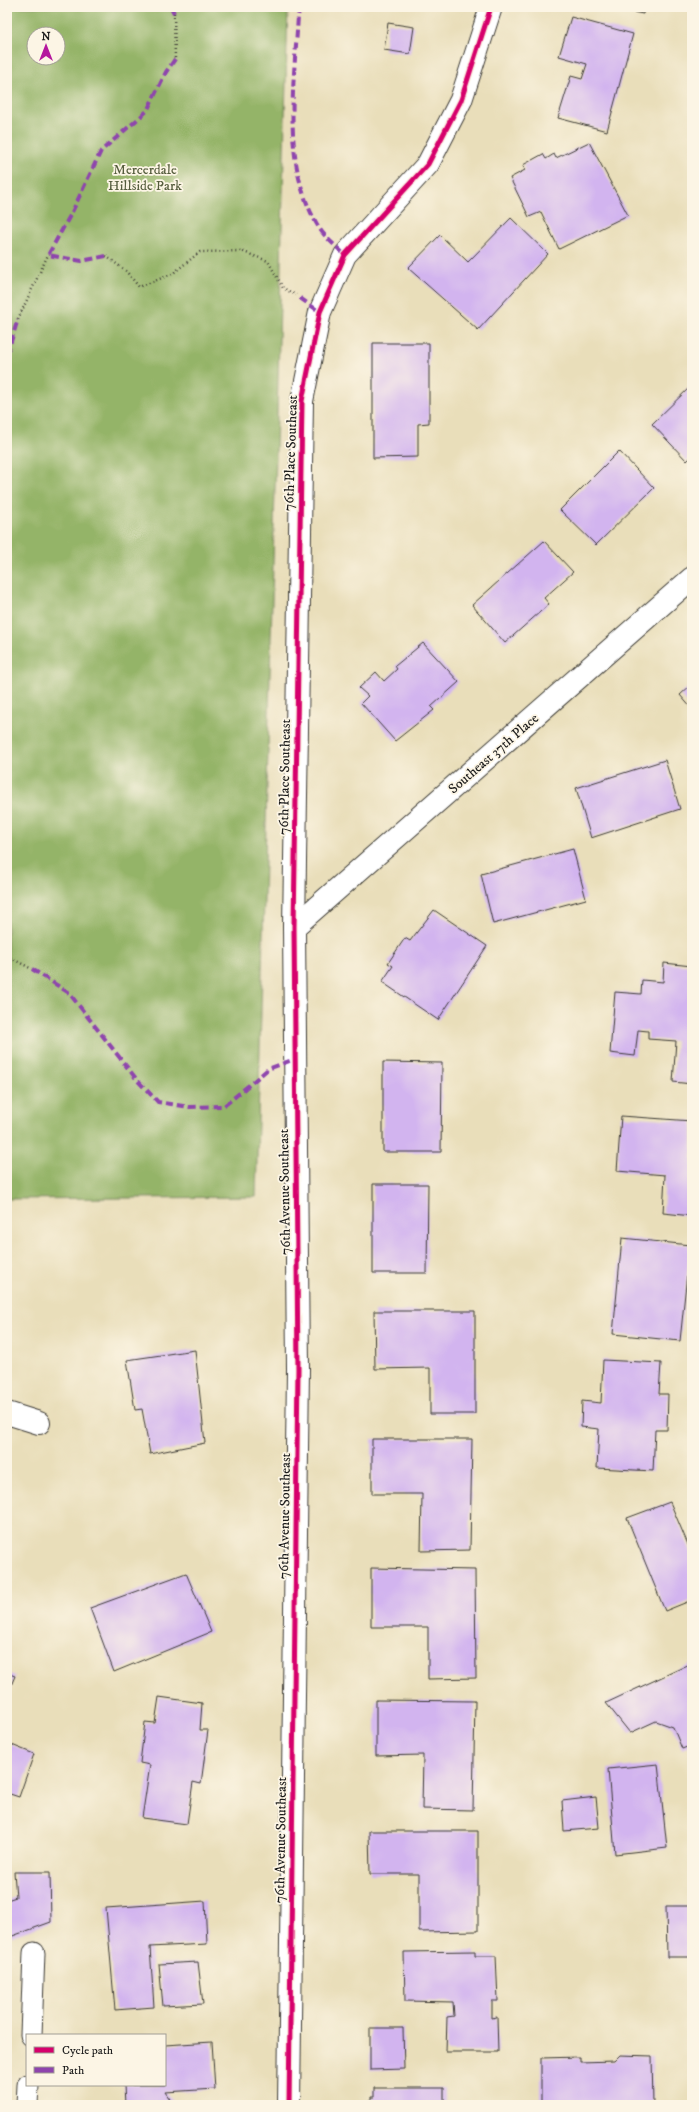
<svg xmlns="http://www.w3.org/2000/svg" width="699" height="2112" viewBox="0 0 699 2112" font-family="'IM FELL DW Pica',serif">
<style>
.forest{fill:#94b468;stroke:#586842;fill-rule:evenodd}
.building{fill:#d2b4ef}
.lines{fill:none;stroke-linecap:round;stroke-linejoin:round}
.service-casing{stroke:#3b3934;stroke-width:23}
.minor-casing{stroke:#3b3934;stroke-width:24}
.path{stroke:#3b3934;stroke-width:2.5;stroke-dasharray:1 3;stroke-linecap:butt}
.service{stroke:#fff;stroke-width:21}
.minor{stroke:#fff;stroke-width:22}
.quiet{stroke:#8e44ad;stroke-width:4;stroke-dasharray:8 4;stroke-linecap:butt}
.cycleway-casing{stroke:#fcf5e5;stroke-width:8}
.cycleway{stroke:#d6006c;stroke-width:5}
.labels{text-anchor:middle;stroke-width:3.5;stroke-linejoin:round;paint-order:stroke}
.park-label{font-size:14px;fill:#545c3c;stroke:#fcf5e5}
.street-label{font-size:14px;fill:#1c1c1c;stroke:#fcf5e5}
</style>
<rect width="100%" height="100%" fill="#fcf5e5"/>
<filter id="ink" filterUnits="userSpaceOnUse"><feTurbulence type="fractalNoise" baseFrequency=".025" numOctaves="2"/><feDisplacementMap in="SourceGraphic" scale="8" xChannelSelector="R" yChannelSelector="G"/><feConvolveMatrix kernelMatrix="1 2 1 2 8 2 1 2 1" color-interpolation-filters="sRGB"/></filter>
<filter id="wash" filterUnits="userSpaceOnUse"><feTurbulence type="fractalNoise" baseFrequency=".012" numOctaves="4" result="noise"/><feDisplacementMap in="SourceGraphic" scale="16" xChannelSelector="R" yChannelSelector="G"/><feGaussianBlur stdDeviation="0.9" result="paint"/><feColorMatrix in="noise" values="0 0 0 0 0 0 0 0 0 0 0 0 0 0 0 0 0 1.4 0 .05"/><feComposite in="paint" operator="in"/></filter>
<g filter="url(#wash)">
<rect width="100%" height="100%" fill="#e9deba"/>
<path class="forest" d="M 7,7 L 288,7 L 256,1197 L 7,1199 ZM 34,34 L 58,34 L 58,58 L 34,58 Z"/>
<g id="blocks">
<g class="building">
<polygon points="607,7 644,7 643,14"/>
<polygon points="571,17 633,34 607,131 558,118 571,76 582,79 587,64 559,56"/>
<polygon points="388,23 414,27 410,54 384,50"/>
<polygon points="589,142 628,215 559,249 541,212 529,217 510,178 525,170 523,165 543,154 546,159 554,154 556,158"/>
<polygon points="511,218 548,254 478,330 408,268 440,235 468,262"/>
<polygon points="373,343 429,343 429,423 418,424 418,457 373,458"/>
<polygon points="692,385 692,456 687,461 652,424"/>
<polygon points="619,451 654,488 596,545 560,510"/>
<polygon points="544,541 573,572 544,598 549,604 505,643 472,605"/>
<polygon points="423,643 459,682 431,707 434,710 395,741 361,703 368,696 359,688 376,672 384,681 397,669 395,666"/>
<polygon points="692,684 692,709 680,695"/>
<polygon points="665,760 680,809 591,838 576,788"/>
<polygon points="573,849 586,899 493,924 481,874"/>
<polygon points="434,910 487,946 438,1020 382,982 393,966 388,963 405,938 410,941"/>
<polygon points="664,963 692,966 692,1084 673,1082 676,1041 648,1039 648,1031 638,1030 635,1056 610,1053 615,992 641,994 642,980 663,982"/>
<polygon points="383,1062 442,1063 441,1152 383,1152"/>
<polygon points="621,1116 692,1121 692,1216 663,1213 665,1175 617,1171"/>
<polygon points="373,1184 428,1184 427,1273 373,1273"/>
<polygon points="622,1238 690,1245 680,1341 613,1334"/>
<polygon points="374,1311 475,1311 475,1414 430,1414 430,1368 375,1369"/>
<polygon points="195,1350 205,1443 150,1454 142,1409 135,1410 127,1360"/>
<polygon points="603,1360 661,1363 659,1394 668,1394 667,1430 655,1430 653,1471 597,1468 599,1429 581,1427 582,1401 601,1403"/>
<polygon points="372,1439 472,1439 470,1550 421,1551 422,1494 372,1494"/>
<polygon points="670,1502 692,1554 692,1600 665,1611 627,1518"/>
<polygon points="371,1568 475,1570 476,1678 428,1679 428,1627 371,1627"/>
<polygon points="186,1573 211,1632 114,1672 90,1608"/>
<polygon points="692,1663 692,1745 682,1749 673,1727 656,1721 630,1733 606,1703"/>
<polygon points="7,1673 15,1676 7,1695"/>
<polygon points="159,1697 202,1703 200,1730 208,1730 201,1784 193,1782 187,1824 142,1818 150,1765 140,1763 145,1722 155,1723"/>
<polygon points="376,1700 475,1701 473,1810 422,1809 423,1755 376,1756"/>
<polygon points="7,1743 34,1754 19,1797 7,1793"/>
<polygon points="658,1764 667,1848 615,1854 608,1769"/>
<polygon points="596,1797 599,1828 564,1831 562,1801"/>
<polygon points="369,1831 478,1831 478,1931 419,1932 419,1874 370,1874"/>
<polygon points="14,1872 50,1872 51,1922 7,1938 7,1900 16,1897"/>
<polygon points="205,1901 207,1944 150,1947 154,2007 115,2010 106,1908"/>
<polygon points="666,1906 692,1906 692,1957 667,1957"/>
<polygon points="475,1951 475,1956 496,1956 498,2001 492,2001 492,2018 497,2017 498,2052 446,2052 447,2017 454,2016 453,2002 405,2001 404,1952"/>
<polygon points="198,1962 203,2004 163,2006 159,1964"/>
<polygon points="370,2028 403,2028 404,2069 370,2070"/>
<polygon points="212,2042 215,2089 165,2092 174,2105 125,2105 124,2085 165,2085 165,2045"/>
<polygon points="620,2055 652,2056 653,2105 541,2105 541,2058 580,2057 580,2062 614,2061"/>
<polygon points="374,2088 444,2088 444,2105 371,2105 371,2097 374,2097"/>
</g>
</g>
</g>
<g filter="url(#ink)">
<use href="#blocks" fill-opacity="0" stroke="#3b3934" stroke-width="1"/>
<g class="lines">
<g class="service-casing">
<g id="service">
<polyline points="31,2035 34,1953"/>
<polyline points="27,2105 28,2085"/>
</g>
</g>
<g class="minor-casing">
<g id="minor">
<polyline points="294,927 692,578"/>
<polyline points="7,1413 39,1423"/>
<polyline points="289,2105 298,1369 294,927 302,401 320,312 345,255 428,164 461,100 491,7"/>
</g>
</g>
<g class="path">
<polyline points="174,13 175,59"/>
<polyline points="106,256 126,271 139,287 172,274 200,252 241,251 268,261 283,288 296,295"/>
<polyline points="18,319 48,255"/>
<polyline points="7,956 32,969"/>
</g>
<use href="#service" class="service"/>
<use href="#minor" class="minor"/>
<g class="quiet">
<polyline points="171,7 174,13"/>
<path d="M 300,7 L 298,16 C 294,86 281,163 318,226 C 324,237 336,246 345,255"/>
<polyline points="106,256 82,261 48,255 72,212 101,151 147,111 166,72 175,59"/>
<polyline points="300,298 320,312"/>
<polyline points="7,354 18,319"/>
<polyline points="32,969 69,993 138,1081 158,1102 189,1107 224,1106 268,1069 295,1059"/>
</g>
<g class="cycleway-casing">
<polyline id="cycleway" points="289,2105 298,1369 294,927 302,401 320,312 345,255 428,164 461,100 491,7"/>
</g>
<use href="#cycleway" class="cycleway"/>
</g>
</g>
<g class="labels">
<g class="park-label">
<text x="145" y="174">Mercerdale<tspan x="145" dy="16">Hillside Park</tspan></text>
</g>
<g class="street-label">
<text transform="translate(290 453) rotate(-88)" y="5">76th Place Southeast</text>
<text transform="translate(493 753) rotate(-41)" y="5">Southeast 37th Place</text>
<text transform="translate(284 777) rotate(-89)" y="5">76th Place Southeast</text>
<text transform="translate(284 1192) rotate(-91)" y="5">76th Avenue Southeast</text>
<text transform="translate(284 1516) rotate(-89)" y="5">76th Avenue Southeast</text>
<text transform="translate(280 1840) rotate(-89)" y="5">76th Avenue Southeast</text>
</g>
</g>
<rect width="699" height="2112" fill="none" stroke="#fcf5e5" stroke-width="24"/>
<rect x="26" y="2034" width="140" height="52" fill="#fcf5e5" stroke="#a29e95"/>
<rect x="34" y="2047" width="20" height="6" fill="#d6006c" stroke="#a29e95"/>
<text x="62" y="2054" font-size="12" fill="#1c1c1c">Cycle path</text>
<rect x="34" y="2067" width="20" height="6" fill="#8e44ad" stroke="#a29e95"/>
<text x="62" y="2074" font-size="12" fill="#1c1c1c">Path</text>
<g transform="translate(46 46)"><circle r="19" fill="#fcf5e5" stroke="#a29e95"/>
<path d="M0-3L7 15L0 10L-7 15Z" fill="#b5179e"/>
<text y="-6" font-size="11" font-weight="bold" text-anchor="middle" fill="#1c1c1c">N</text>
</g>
</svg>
